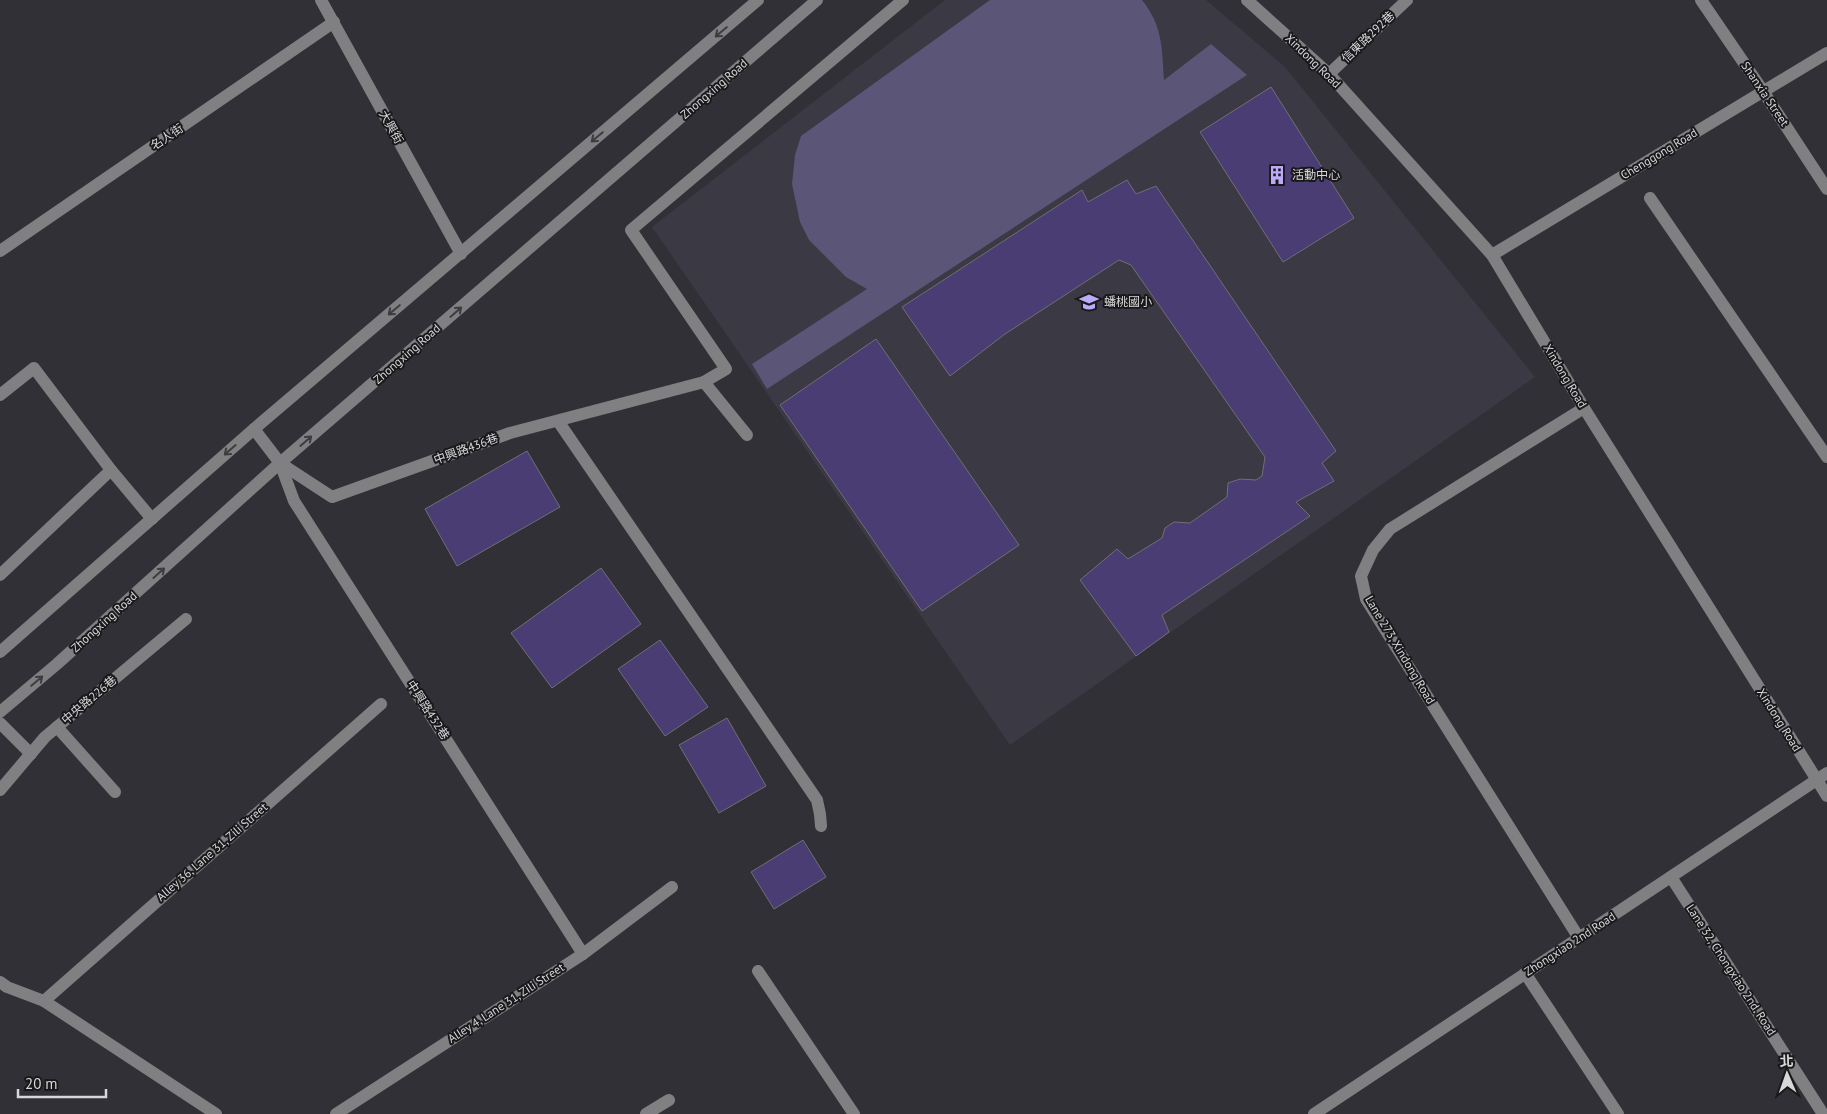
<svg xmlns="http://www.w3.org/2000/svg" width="1827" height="1114" viewBox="0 0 1827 1114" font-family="'PT Sans','Noto Sans TC',sans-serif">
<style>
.built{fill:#3b3944}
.green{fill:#5b5577}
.building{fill:#4a3d73;stroke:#6f6f75}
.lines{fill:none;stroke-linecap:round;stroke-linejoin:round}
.minor{stroke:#808083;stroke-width:12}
.oneway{stroke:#3d3d3f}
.labels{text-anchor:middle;stroke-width:4;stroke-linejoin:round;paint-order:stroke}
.street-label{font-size:12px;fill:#d8d8db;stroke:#19191b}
.poi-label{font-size:12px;fill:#d8d8db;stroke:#19191b;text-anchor:start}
</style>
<rect width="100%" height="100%" fill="#313036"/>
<polygon class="built" points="945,0 1206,0 1285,67 1535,377 1010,745 652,227"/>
<path class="green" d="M 990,0 L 1142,0 C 1163,26 1162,49 1164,80 L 1211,44 L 1247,75 L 767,389 L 752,364 L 867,289 L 846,277 L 809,240 L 800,222 L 792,184 L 795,155 L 801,136 Z"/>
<g class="building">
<polygon points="1271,87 1354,218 1283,262 1200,132"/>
<polygon points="1127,180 1136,194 1156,186 1336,451 1322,463 1334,481 1296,502 1310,516 1162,615 1169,632 1136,656 1080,580 1117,549 1128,559 1162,538 1165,528 1174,522 1190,523 1227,497 1228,483 1240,479 1256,480 1262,476 1265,457 1131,265 1119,260 1005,334 950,376 902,307 1082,190 1088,202"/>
<polygon points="876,339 1019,545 922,611 780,405"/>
<polygon points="527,451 560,507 457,566 425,509"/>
<polygon points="601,568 641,624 552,688 511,633"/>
<polygon points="660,640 708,707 665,736 618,669"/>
<polygon points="727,718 766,786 719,813 679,745"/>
<polygon points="803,840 826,877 774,909 751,872"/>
</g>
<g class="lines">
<g class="minor">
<polyline points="321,0 461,254"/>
<polyline points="1247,0 1329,74 1492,255 1584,408 1827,796"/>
<polyline points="1701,0 1763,91 1827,189"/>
<polyline points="1329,74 1407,0"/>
<polyline points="1650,198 1827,457"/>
<polyline points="0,251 334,22"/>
<polyline points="1492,255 1827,53"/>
<polyline points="704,382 747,435"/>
<polyline points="0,395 34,368 111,470 152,519"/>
<polyline points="558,421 817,800 820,814 821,826"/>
<polyline points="254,429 280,463 332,497 510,433 704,382 726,369 631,230 903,0"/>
<polyline points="280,463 294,501 583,954"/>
<polyline points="0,575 111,470"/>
<polyline points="0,652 254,429 758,0"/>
<polyline points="0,712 57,664 280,463 817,0"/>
<polyline points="0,723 31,754"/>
<polyline points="57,727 115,792"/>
<polyline points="0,790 45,737 186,619"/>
<polyline points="1671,877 1823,1114"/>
<polyline points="1579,938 1366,599 1361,576 1373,550 1390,529 1584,408"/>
<polyline points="758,971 854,1114"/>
<polyline points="1525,973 1618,1114"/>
<polyline points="0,982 7,987 44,1001 216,1114"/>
<polyline points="44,1001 381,704"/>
<polyline points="336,1114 583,954 672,887"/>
<polyline points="646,1114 669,1100"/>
<polyline points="1314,1114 1827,773"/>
</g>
</g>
<defs><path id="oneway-shaft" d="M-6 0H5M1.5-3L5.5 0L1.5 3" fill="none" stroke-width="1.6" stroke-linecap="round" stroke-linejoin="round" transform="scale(1.25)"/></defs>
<g class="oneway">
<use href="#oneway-shaft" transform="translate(721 32) rotate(140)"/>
<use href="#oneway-shaft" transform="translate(597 137) rotate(140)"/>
<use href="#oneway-shaft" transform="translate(394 310) rotate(140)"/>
<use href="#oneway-shaft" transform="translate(456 312) rotate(-41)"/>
<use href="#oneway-shaft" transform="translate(306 441) rotate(-41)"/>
<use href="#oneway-shaft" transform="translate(230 450) rotate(139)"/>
<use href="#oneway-shaft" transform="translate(159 573) rotate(-42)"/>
<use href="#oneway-shaft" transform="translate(37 681) rotate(-40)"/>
</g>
<defs>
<g id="building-bare" transform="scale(1.5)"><path d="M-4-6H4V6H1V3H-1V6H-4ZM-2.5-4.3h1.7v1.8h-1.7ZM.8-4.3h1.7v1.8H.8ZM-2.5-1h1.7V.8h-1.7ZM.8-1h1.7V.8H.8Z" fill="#baaaf7" stroke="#19191b" stroke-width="2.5" paint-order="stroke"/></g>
<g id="school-bare" transform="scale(1.5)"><path d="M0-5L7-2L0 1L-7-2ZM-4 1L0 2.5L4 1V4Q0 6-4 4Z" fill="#baaaf7" stroke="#19191b" stroke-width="2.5" paint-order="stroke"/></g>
</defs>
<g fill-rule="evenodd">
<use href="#building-bare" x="1277" y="175"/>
<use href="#school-bare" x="1089" y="302"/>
</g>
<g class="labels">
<g class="street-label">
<text transform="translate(1368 37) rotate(-44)" y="4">信東路292巷</text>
<text transform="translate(1313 61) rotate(44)" y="4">Xindong Road</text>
<text transform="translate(714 89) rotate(-41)" y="4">Zhongxing Road</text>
<text transform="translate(1765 94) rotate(56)" y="4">Shanxia Street</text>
<text transform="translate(391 127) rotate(61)" y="4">大興街</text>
<text transform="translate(167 137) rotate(-34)" y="4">名人街</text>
<text transform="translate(1659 154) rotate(-31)" y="4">Chenggong Road</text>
<text transform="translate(407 354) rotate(-41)" y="4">Zhongxing Road</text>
<text transform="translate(1565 376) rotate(59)" y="4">Xindong Road</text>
<text transform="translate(466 449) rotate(-20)" y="4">中興路436巷</text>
<text transform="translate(104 622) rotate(-42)" y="4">Zhongxing Road</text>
<text transform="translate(1400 650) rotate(59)" y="4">Lane 273, Xindong Road</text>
<text transform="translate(89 700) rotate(-40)" y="4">中央路226巷</text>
<text transform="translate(428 710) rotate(57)" y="4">中興路432巷</text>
<text transform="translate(1779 720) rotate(58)" y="4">Xindong Road</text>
<text transform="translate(212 852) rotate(-41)" y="4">Alley 36, Lane 31, Zili Street</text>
<text transform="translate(1570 944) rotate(-33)" y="4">Zhongxiao 2nd Road</text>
<text transform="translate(1731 970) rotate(57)" y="4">Lane 32, Chongxiao 2nd. Road</text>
<text transform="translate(506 1003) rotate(-33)" y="4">Alley 4, Lane 31, Zili Street</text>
</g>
<g class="poi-label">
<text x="1292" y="179">活動中心</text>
<text x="1104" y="306">蟠桃國小</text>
</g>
</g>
<g transform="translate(1787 1074) rotate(358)" stroke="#19191b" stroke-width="4" paint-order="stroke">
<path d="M0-4L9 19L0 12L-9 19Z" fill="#d8d8db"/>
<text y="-8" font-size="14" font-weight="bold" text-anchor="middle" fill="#d8d8db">北</text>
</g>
<path d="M18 1089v8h88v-8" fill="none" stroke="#d8d8db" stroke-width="2.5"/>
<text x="25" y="1089" font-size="15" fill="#d8d8db" stroke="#19191b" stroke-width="4" paint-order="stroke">20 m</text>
</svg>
